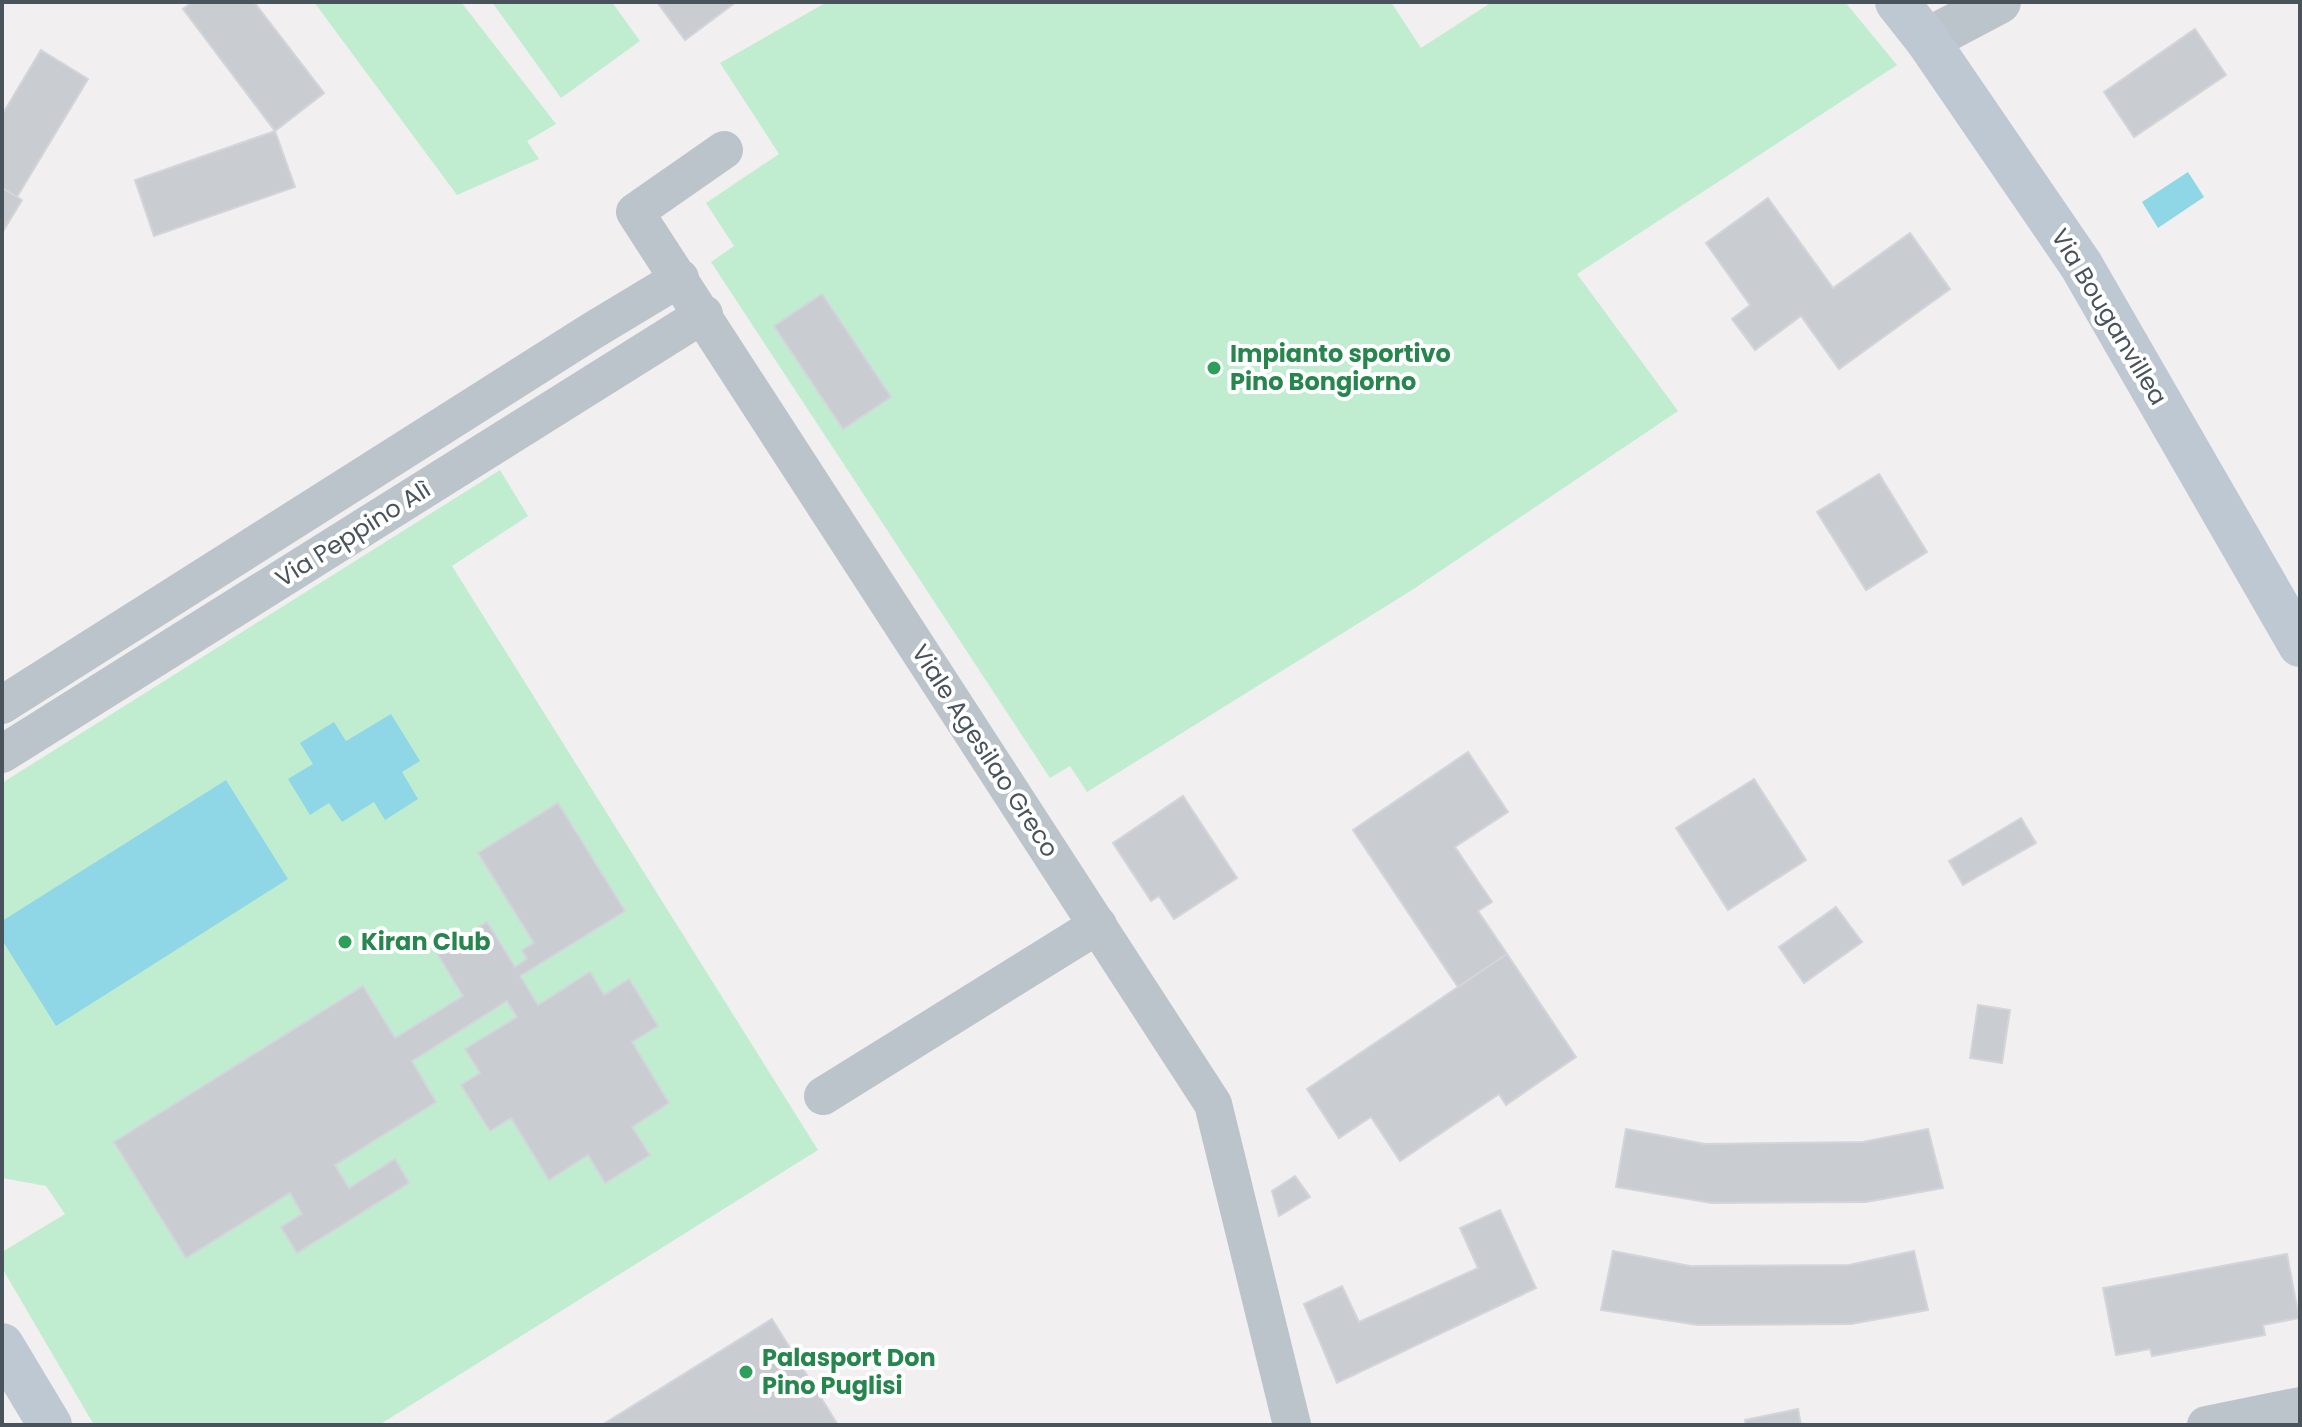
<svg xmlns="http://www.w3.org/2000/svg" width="2302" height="1427" viewBox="0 0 2302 1427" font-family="Poppins,sans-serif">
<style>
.green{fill:#c0edd0}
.water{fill:#8fd7e7}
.building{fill:#c9ccd1;stroke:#d3d5da;stroke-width:2}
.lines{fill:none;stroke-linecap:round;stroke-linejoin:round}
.minor{stroke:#bbc4cb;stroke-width:38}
.tertiary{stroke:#bbc4cb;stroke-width:44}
.secondary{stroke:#bec8d2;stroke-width:44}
.leisure-dot{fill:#2e9e5b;stroke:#fff;stroke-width:3}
.labels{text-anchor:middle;stroke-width:8;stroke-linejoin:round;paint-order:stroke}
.street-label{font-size:24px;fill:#48535c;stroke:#fff}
.leisure-label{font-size:24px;font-weight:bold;fill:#27864d;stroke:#fff;text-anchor:start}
</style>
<rect width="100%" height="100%" fill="#f1efef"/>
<g class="green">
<polygon points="314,2 461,2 556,124 527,141 539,159 457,195"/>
<polygon points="492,2 612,2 640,41 561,98"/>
<polygon points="827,2 1391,2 1421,48 1492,2 1845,2 1897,65 1577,274 1678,411 1412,590 1087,792 1070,766 1050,778 711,262 734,246 706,203 779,154 720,63"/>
<polygon points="500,470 528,516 452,566 818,1150 379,1425 94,1425 2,1268 2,1252 65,1214 46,1186 2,1178 2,783"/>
</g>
<g class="water">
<polygon points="2188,172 2204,197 2158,228 2142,202"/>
<polygon points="391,714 420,761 402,772 418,799 385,820 374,802 342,822 329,803 310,815 288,779 313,764 300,743 334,722 346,741"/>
<polygon points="226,780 288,879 56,1026 2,940 2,921"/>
</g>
<g class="building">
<polygon points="192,2 254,2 324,93 275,131 183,9"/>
<polygon points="657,2 736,2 685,40"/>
<polygon points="2195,29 2226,75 2134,137 2104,92"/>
<polygon points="41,50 88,79 17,197 2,188 2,115"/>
<polygon points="275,131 295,187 154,236 135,180"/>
<polygon points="2,188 22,200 2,233"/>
<polygon points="1768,198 1833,288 1910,233 1950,289 1839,369 1801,316 1755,350 1732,319 1750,305 1706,243"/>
<polygon points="822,294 891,397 843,429 774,326"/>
<polygon points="1879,474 1927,552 1866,590 1817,512"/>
<polygon points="1468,752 1508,812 1455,847 1492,902 1478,911 1507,954 1458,987 1353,830"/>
<polygon points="1754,779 1806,860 1728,910 1676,828"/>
<polygon points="1183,796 1237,878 1174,919 1159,896 1151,901 1113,843"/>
<polygon points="558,803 625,911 520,976 538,1005 590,972 604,995 629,979 658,1026 632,1042 669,1103 632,1127 650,1155 605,1183 588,1155 549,1180 511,1118 490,1131 461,1085 480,1073 465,1049 517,1017 507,1001 412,1061 436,1102 335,1165 349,1188 395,1159 409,1183 297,1253 281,1227 302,1214 290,1193 186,1258 114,1142 363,986 395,1038 463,996 437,953 487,922 515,967 527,959 522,950 534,943 478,853"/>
<polygon points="2021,818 2036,843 1963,885 1949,861"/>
<polygon points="1836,907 1862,942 1804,983 1779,947"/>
<polygon points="1507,954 1576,1057 1506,1105 1499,1094 1400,1161 1371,1117 1339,1138 1307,1089"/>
<polygon points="1978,1005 2010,1010 2002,1063 1970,1058"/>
<polygon points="1626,1129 1705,1144 1863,1142 1928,1129 1943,1188 1866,1202 1712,1203 1616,1187"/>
<polygon points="1295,1176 1310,1197 1279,1216 1272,1191"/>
<polygon points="1500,1210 1536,1288 1337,1383 1304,1304 1342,1286 1359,1322 1478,1268 1460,1228"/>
<polygon points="1613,1251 1690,1266 1849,1265 1914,1251 1928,1310 1851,1324 1698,1325 1601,1310"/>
<polygon points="2287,1254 2299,1318 2263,1325 2265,1335 2152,1356 2150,1349 2116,1355 2103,1288"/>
<polygon points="772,1319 838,1425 602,1425"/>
<polygon points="1798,1409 1801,1425 1746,1425 1745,1420"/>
</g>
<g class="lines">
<g class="minor">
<polyline points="724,150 635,212 1213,1104 1292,1425"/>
<polyline points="2,705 592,331 680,278"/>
<polyline points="2,754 704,314"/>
<polyline points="823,1096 1098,925"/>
<polyline points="2206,1425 2300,1406"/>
</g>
<polyline class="tertiary" points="1927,40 1999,2"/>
<g class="secondary">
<polyline points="1897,2 1927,40 2081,265 2300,645"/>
<polyline points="2,1345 50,1425"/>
</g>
</g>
<g class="leisure-dot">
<circle cx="1214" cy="368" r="8"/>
<circle cx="345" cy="942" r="8"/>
<circle cx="746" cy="1372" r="8"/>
</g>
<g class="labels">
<g class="street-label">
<text transform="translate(2109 317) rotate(59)" y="8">Via Bouganvillea</text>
<text transform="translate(353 534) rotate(-32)" y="8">Via Peppino Alì</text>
<text transform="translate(985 751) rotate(57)" y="8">Viale Agesilao Greco</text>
</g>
<g class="leisure-label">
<text x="1230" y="362">Impianto sportivo<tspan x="1230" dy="28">Pino Bongiorno</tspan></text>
<text x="361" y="950">Kiran Club</text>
<text x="762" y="1366">Palasport Don<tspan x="762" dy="28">Pino Puglisi</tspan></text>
</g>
</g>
<rect width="2302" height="1427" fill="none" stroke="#48535c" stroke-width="8"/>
</svg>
